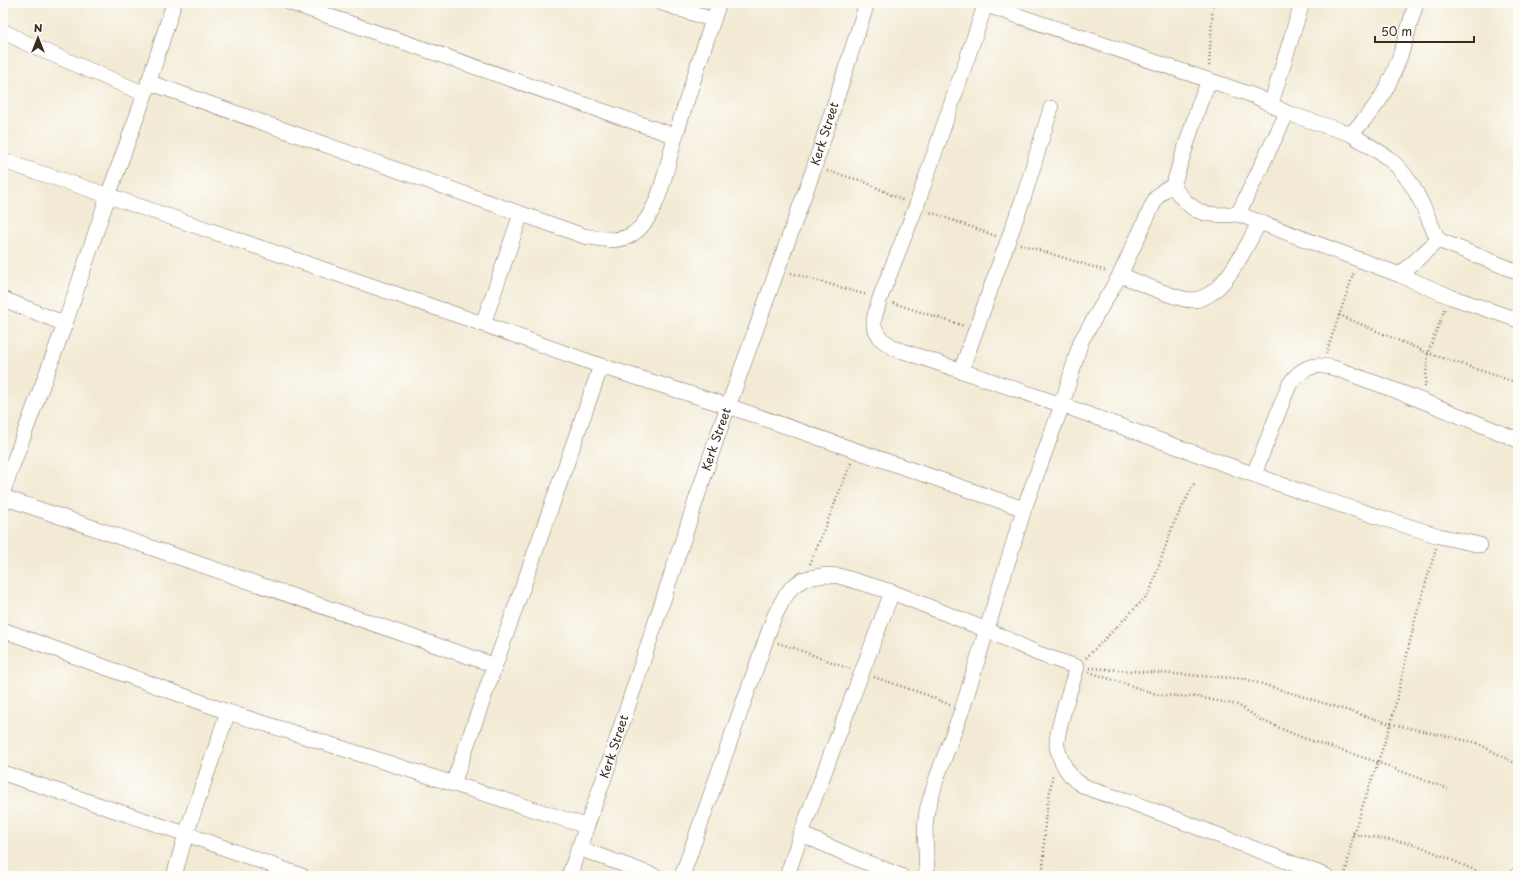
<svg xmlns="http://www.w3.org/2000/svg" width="1521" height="879" viewBox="0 0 1521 879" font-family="'Playpen Sans',sans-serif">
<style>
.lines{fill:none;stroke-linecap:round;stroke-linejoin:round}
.minor-casing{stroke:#7b6d5e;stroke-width:16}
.path{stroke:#7b6d5e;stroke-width:2.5;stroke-dasharray:1 3;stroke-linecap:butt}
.minor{stroke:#fff;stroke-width:15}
.labels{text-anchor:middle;stroke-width:3.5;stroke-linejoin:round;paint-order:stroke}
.street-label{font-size:12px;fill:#3b2a1e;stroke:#fdfcf7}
</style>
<rect width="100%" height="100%" fill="#fdfcf7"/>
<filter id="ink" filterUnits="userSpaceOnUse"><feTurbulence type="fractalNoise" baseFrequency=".025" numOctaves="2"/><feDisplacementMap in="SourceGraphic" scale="8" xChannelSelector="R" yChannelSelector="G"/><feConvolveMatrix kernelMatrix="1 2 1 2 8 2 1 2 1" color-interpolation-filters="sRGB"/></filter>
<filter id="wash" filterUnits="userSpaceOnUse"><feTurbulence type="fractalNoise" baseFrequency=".012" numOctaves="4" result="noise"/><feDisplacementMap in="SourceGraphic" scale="16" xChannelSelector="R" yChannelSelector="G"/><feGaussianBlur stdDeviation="0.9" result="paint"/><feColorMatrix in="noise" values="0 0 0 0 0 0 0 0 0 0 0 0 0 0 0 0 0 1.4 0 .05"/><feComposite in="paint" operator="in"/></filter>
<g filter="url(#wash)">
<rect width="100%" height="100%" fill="#f2ead4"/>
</g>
<g filter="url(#ink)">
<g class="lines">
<g class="minor-casing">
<g id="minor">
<polyline points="291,3 675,136"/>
<polyline points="662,3 713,20"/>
<polyline points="986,3 916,207 880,298 874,319 874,327 881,339 894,348 1062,405 1310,495 1439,536 1480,545"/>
<path d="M 986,5 L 1232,88 L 1257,97 L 1287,113 L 1351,134 C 1362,122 1374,110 1382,96 C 1399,67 1407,34 1416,3"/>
<polyline points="3,31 26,43 145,94"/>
<path d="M 148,82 L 584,236 C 601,239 619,244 634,233 C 660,215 667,162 676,134 C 690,90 704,46 719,3"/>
<polyline points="1271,104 1302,3"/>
<path d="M 1351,134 C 1363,142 1377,150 1388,158 C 1414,178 1425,212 1438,240"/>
<polyline points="3,161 77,185 483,324 601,366 728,406 1024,509 962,710 937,777 927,810 925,828 927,876"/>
<path d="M 1173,186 C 1192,214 1205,217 1238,214 L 1400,275 L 1438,240 L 1518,272"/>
<polyline points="1173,186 1200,102 1209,81"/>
<polyline points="1238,214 1287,113"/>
<path d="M 1120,275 C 1141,283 1163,294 1184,299 C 1220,308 1245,248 1259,223"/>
<polyline points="1400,275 1451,297 1518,320"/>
<polyline points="3,299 65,324"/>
<polyline points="483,324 521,214"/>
<polyline points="961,371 1024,196 1051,108"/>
<path d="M 1254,474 L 1289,385 C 1295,376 1303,368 1315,366 C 1332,364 1351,375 1367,380 C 1418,398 1468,419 1518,440"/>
<polyline points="3,491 65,324 108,196 145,94 174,3"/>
<polyline points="3,497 494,665"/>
<polyline points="1024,509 1062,405 1081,341 1120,275 1156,198 1164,190 1173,186"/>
<polyline points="3,630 228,712 586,826"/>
<polyline points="3,773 186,834 302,876"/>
<polyline points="453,784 601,366"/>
<polyline points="801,834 892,592"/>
<polyline points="578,848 655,876"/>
<polyline points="174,876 186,834 228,712"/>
<path id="s1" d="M 569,876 L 604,778 L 716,440 L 814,168 L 867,3"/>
<path d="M 682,876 L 774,617 L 784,598 L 792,587 L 804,579 L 825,575 L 839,576 L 892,592 L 987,630 L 1039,654 L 1077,667 C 1072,685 1055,732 1057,747 C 1060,760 1068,776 1079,783 C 1093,792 1112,796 1128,801 L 1326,876"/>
<polyline points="787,876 801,834 860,860 901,876"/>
<polyline points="1517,876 1518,874"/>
</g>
</g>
<g class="path">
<polyline points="1209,66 1213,3"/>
<polyline points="827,171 863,181 904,201"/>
<polyline points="927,211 996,236"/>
<polyline points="1020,244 1106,271"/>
<polyline points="791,273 867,295"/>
<polyline points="893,303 964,326"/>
<polyline points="1339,315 1428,353 1518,383"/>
<polyline points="1326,354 1354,272"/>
<polyline points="1425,387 1428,353 1445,308"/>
<polyline points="810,564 851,463"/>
<polyline points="778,643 794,648 850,669"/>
<polyline points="1086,658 1149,594 1173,525 1195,482"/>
<polyline points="1090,668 1246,679 1391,724 1477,743 1518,765"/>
<polyline points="1089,672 1159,695 1197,697 1238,705 1261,720 1303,738 1377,762 1448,789"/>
<polyline points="874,677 927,695 950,705"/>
<polyline points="1353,834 1415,844 1488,876"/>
<polyline points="1043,876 1045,820 1053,773"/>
<polyline points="1345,876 1353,834 1391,724 1415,620 1436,548"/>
</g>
<use href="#minor" class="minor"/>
</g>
</g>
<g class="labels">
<g class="street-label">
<text dy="4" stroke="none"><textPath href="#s1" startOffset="785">Kerk Street</textPath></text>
<text dy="4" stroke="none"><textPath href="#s1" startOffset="461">Kerk Street</textPath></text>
<text dy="4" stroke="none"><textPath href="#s1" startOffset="137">Kerk Street</textPath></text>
</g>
</g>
<rect width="1521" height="879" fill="none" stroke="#fdfcf7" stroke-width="16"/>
<g transform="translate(38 38)" stroke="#fdfcf7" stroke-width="3" paint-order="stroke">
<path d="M0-3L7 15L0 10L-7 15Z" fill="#3b2a1e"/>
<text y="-6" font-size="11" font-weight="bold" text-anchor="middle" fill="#3b2a1e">N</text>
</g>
<path d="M1375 36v6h99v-6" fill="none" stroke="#3b2a1e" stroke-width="2"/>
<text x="1381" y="36" font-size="12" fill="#3b2a1e" stroke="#fdfcf7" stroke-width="3" paint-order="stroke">50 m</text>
</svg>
